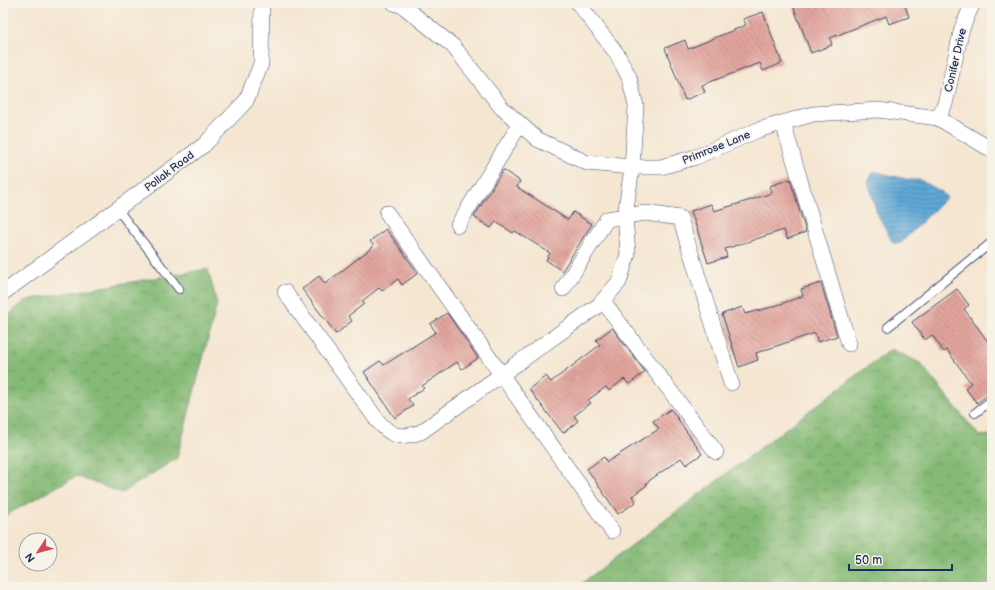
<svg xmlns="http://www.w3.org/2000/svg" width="995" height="590" viewBox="0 0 995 590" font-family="'Balsamiq Sans',sans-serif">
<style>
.forest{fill:url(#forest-crowns);stroke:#50746a}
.water{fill:url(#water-rules);stroke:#3c6c9a}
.building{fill:url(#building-back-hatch)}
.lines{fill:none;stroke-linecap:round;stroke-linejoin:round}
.lane-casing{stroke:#3c4a6f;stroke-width:10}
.street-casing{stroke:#3c4a6f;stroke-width:16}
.lane{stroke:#fff;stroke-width:8}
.street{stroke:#fff;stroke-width:15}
.labels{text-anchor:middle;stroke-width:3.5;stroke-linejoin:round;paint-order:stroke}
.street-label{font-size:11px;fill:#1b2f5e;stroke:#f7f3e8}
</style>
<defs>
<pattern id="forest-crowns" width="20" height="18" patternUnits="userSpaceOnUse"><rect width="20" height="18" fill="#85ba76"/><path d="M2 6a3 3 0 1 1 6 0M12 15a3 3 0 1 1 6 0" fill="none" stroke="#6c9864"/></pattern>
<pattern id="water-rules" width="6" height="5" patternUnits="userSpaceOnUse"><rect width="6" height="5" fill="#5ea8d6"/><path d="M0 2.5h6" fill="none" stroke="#4d89b1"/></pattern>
<pattern id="building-back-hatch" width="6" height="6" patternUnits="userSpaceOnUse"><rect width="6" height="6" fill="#e2a49c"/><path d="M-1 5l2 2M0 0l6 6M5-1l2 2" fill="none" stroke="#b68682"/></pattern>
</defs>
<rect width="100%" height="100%" fill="#f7f3e8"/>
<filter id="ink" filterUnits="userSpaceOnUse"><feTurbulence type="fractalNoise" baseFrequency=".025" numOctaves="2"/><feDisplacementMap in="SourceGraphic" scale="8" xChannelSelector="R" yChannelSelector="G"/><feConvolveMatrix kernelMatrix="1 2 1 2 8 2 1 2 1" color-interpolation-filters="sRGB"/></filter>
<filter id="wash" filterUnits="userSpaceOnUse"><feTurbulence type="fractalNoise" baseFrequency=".012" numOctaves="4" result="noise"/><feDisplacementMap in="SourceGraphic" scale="16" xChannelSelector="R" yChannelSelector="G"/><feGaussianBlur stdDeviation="0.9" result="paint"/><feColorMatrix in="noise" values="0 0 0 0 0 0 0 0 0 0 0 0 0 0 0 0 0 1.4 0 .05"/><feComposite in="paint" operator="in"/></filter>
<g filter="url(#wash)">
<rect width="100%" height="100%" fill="#f5e6d1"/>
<g class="forest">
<polygon points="208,269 217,304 177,458 122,493 76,476 3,517 3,320 26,300"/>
<polygon points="891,349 920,363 979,436 992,435 992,587 577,587"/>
</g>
<polygon class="water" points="877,172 909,180 920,180 942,192 947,197 901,243 893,243 877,213 868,181 873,173"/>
<g id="blocks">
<g class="building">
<polygon points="792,3 904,3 909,17 889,24 886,16 830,38 832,45 811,53"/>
<polygon points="763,12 782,63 763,71 760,63 702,85 705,92 685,100 665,48 685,40 688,49 746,25 743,19"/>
<polygon points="503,170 520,181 517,187 568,220 573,212 592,224 562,271 546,260 550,253 515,231 513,233 496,222 491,228 474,217"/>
<polygon points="790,179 806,232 787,239 784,230 725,249 727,257 708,263 691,211 711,204 714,211 741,203 772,193 770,186"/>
<polygon points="386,229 418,273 402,285 398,279 382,291 379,288 362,301 364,304 348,316 352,321 336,334 302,289 319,276 325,284 374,246 370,241"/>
<polygon points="821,283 837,336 818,342 815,333 756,353 758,360 739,367 722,314 742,307 745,314 772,307 803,296 801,289"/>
<polygon points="957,289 969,305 964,309 992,347 992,392 977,403 965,388 971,383 947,350 944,352 932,335 925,340 912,322"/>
<polygon points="447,313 478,358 462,369 457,362 422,386 424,388 408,399 413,406 395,418 364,372 380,361 384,365 436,332 430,324"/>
<polygon points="612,328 645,372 629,384 624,379 609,391 606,387 588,400 591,403 574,416 578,421 563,433 529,389 546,376 551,382 600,345 596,340"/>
<polygon points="671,409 702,454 686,465 681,458 646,483 647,485 632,496 636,502 618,514 587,469 604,457 607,462 659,429 653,421"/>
</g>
</g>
</g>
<g filter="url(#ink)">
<use href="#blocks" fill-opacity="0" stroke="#3c4a6f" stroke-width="1"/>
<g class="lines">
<g class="lane-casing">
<g id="lane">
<polyline points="118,210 179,289"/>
<polyline points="888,327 992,242"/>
<polyline points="975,413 992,400"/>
</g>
</g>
<g class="street-casing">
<g id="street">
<polyline points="394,3 403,6 453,46 502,108 537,139 587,163 632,167 661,167 696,157 758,130 813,114 878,110 938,118 992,150"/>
<polyline points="938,118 945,104 962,28 973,3"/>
<polyline points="783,123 849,344"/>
<polyline points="387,213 612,531"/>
<polyline points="458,225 520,124"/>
<polyline points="563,289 607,219 645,213 680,218 731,383"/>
<path d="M 285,292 L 377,420 C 391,437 400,439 421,432 L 599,305 L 619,282 L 628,254 L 625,216 L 632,167 L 636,106 L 629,77 L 617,54 L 578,3"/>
<polyline points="3,293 204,145 246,101 261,64 262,3"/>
<polyline points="603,301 716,452"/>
</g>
</g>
<use href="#lane" class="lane"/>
<use href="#street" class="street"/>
</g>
</g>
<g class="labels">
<g class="street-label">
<text transform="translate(955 60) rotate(-77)" y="4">Conifer Drive</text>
<text transform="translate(716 147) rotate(-22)" y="4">Primrose Lane</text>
<text transform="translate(169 171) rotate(-37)" y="4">Pollak Road</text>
</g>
</g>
<rect width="995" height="590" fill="none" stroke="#f7f3e8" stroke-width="16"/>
<g transform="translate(38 552) rotate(234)"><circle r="19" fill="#f7f3e8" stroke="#9fa5b1"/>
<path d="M0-3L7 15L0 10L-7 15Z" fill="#d1495b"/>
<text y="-6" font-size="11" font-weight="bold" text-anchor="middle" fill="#1b2f5e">N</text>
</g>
<path d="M849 564v6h103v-6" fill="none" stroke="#1b2f5e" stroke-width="2"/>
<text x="855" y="564" font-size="12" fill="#1b2f5e" stroke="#f7f3e8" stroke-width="3" paint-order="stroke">50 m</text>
</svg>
